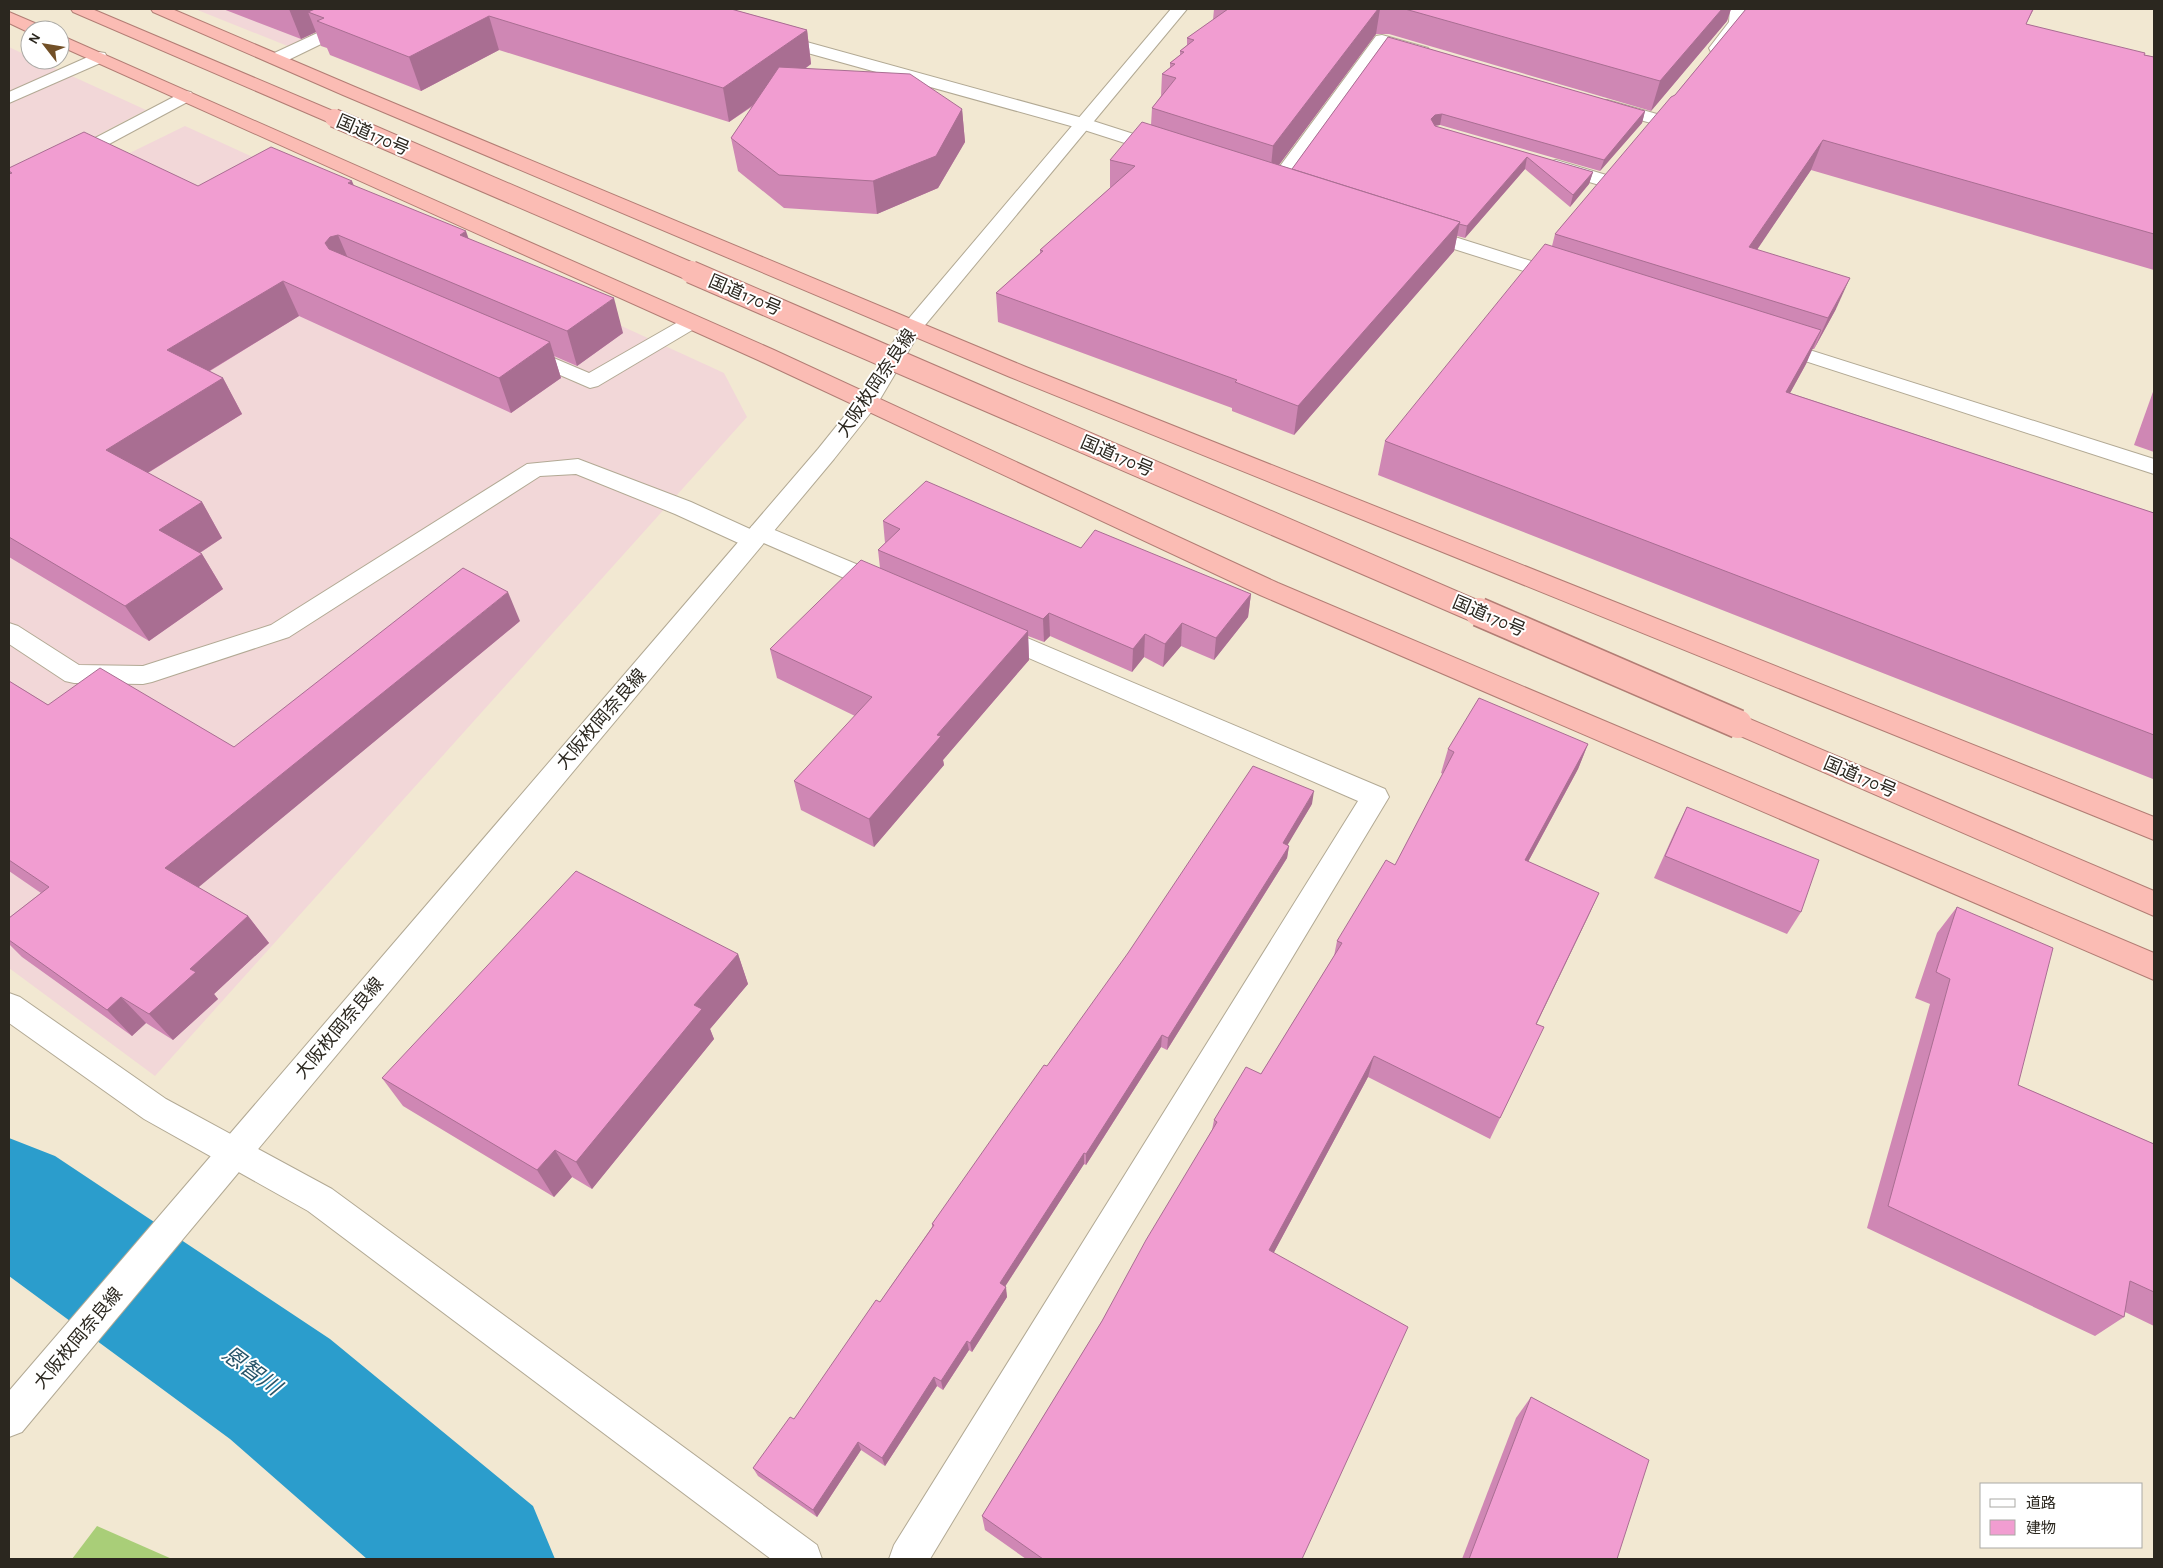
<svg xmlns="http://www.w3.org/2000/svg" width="2163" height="1568" viewBox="0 0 2163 1568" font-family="'Alegreya Sans','Noto Sans JP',sans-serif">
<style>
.industrial{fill:#f2d7d8}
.green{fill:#a9ce78}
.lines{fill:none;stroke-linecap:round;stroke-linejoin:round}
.river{fill:#2b9dcc;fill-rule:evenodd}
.service-casing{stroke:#b2a994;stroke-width:2}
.minor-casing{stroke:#b2a994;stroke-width:2}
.secondary-casing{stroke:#b2a994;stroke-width:2}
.trunk-casing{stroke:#b27d74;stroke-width:2}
.service{fill:#fff;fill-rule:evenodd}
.minor{fill:#fff;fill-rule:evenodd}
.secondary{fill:#fff;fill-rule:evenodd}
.trunk{fill:#fbbcb4;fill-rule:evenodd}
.trunk-bridge-far2-casing{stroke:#b27d74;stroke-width:20;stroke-linecap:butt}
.trunk-bridge-far1-casing{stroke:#b27d74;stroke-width:24;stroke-linecap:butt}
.trunk-bridge-casing{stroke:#b27d74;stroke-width:31;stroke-linecap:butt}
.trunk-bridge-far2{stroke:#fbbcb4;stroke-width:18}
.trunk-bridge-far1{stroke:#fbbcb4;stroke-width:22}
.trunk-bridge{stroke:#fbbcb4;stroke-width:28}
.wall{fill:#cf87b4}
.shaded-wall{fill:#a96e92}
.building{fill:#f19dd1;stroke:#a96e92}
.labels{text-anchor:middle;stroke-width:4;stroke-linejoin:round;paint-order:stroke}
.street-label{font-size:18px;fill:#2b271f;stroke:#fff}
.near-water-label{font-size:22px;font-style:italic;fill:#28556a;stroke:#fff}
</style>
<rect width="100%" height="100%" fill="#f2e8d2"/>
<g class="industrial">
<polygon points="195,9 369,9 290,47"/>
<polygon points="9,47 30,57 30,60 37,60 146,110 9,181"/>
<polygon points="185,126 724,373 747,417 155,1076 9,968 9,212"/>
</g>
<polygon class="green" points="97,1526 172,1559 72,1559"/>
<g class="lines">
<polygon class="river" points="9,1138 55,1156 330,1339 533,1506 555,1559 367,1559 230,1439 9,1276"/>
<g class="service-casing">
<g id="service">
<polygon points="99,52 105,53 107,57 105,61 9,103 9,92"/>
<polygon points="1556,160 1613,177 1615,181 1613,185 1606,187 1549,170 1547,166 1549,162"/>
<polygon points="692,316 699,318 702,322 699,326 598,386 590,388 516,356 512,352 516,348 523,346 530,348 589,373 685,318"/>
<polygon points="578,459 691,502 761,534 765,540 761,546 753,548 745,546 675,514 576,474 540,476 289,637 152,682 143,684 74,683 65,681 9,644 9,623 18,626 79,665 143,666 271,625 527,464"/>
</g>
</g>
<g class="minor-casing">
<g id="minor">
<polygon points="369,9 389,9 387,12 282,63 270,63 268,59 270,55"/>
<polygon points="1730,9 1746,9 1745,23 1723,52 1711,52 1709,48 1729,22"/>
<polygon points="774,33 1090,120 1171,146 1174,150 1171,154 1165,155 1159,154 1078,128 768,42 766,38 768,34"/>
<polygon points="1382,35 1428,48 1430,52 1428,56 1422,57 1386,46 1283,189 1276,191 1269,189 1267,185 1269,181 1376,36"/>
<polygon points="185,91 191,92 194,96 191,100 16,194 9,196 9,183"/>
<polygon points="1607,100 1664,116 1667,120 1664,124 1658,125 1601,109 1598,105 1601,101"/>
<polygon points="1420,226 1569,273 1572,277 1569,281 1562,283 1555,281 1413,236 1410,232 1413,228"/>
<polygon points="1775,339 2154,459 2154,474 1768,349 1764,345 1768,341"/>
<polygon points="760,524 892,579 895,585 892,591 883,594 874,591 752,538 748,532 752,526"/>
<polygon points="994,624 1385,789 1389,797 930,1559 889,1559 894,1545 1358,801 985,639 981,633 985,627"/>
<polygon points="9,993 20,997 166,1099 332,1189 817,1545 822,1559 771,1559 308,1211 144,1119 9,1023"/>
</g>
</g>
<g class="secondary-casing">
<polygon id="secondary" points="1171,9 1187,9 921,330 876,406 834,459 22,1432 9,1437 9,1391 818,449 859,398 905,323"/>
</g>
<g class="trunk-casing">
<g id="trunk">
<polygon points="71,9 92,9 340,114 343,118 340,122 334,123 328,122 73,12"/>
<polygon points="151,9 172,9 355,87 1026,367 2154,817 2154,840 1010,377 343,95 153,12"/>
<polygon points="9,12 44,27 46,30 30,30 30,33 9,23"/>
<polygon points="60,35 774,350 1278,583 2154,953 2154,980 1260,595 758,360 60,46"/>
<polygon points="1738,714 2154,891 2154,916 1729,731 1725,724 1729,717"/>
</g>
</g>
<use href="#service" class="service"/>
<use href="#minor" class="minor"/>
<use href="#secondary" class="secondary"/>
<use href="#trunk" class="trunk"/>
<g class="trunk-bridge-far2-casing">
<polyline id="trunk-bridge-far2" points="334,118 694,273"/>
</g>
<g class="trunk-bridge-far1-casing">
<polyline id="trunk-bridge-far1" points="691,272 1482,614"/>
</g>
<g class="trunk-bridge-casing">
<polyline id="trunk-bridge" points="1479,612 1738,724"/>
</g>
<use href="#trunk-bridge-far2" class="trunk-bridge-far2"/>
<use href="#trunk-bridge-far1" class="trunk-bridge-far1"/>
<use href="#trunk-bridge" class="trunk-bridge"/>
</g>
<g class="wall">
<polygon points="223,9 731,9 807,30 811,64 806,68 962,109 965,142 938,188 877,214 784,208 738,171 731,138 753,106 729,122 499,50 421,91 330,55 327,48 321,46 316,32 301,39"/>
<polygon points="1214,9 1731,9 1727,21 1651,111 1389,34 1376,34 1279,165 1292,169 1388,37 1645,111 1642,123 1600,171 1440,125 1434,126 1593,172 1589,184 1570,207 1525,169 1465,238 1457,236 1454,251 1294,435 1232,411 1232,408 998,322 996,293 1040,253 1040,250 1110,188 1110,160 1151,125 1152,108 1161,96 1162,74 1170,68 1170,63 1180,55 1180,51 1187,45 1187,38 1213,20"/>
<polygon points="1746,9 2034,9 2026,24 2154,57 2154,270 1811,170 1757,249 1836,309 1814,349 1812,349 1806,364 1790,393 2154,513 2154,777 2153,779 1378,475 1385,441 1552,246 1555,234 1675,95"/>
<polygon points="9,168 198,186 354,186 468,238 623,333 577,366 554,356 561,378 511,413 299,316 210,371 223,378 242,414 148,473 202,502 222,538 200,553 202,554 223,589 149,641 9,557"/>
<polygon points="2154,389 2154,452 2134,445"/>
<polygon points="883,521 1081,548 1251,594 1248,617 1214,660 1181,646 1163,667 1144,657 1132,672 1050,636 1044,642 1028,636 1029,660 943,760 944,765 874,847 801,810 794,781 855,716 777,678 770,649 880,568 878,550 885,543"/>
<polygon points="520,621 198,887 248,916 269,943 214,994 218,999 173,1040 146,1023 132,1036 22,957 9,944 9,918 41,893 9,871 9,681 48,705 234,747"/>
<polygon points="1588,744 1578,769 1528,862 1599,893 1536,1024 1533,1049 1490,1139 1368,1077 1274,1252 1302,1559 1026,1559 985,1530 982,1516 1102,1321 1212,1130 1214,1120 1261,1074 1334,956 1337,941 1395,865 1443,774 1441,773 1448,749"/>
<polygon points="1312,804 1287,845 1289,846 1287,858 1167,1050 1161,1047 1086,1165 1084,1164 1005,1286 1007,1297 972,1352 969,1350 943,1390 937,1386 885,1466 861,1450 817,1517 758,1476 753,1468 794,1419 880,1302 932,1227 932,1224 1047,1066"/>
<polygon points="1687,807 1801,912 1787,934 1654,878 1676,829"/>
<polygon points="1957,907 2018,1085 2154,1144 2154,1326 2125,1312 2124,1317 2095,1336 1867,1228 1930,1004 1915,998 1937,933"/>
<polygon points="738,954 748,984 710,1029 714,1039 592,1189 572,1177 554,1197 403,1106 382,1078"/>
<polygon points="1531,1397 1617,1559 1462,1559 1516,1418"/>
</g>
<g class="shaded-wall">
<polygon points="289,9 365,9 324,18 308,12 316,32 301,39"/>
<polygon points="1378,9 1380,9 1376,34 1270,177 1273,146"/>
<polygon points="1722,9 1731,9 1727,21 1651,111 1660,81"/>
<polygon points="489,16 499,50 421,91 409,57"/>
<polygon points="807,30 811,64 729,122 723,88"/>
<polygon points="962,109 965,142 938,188 877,214 873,181"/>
<polygon points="1645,111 1642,123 1600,171 1604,160"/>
<polygon points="1442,114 1440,125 1433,126 1431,119 1435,115"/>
<polygon points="1823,140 1811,170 1738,278 1749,247"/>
<polygon points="1527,157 1525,169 1465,238 1467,226"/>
<polygon points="1593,172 1589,184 1570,207 1573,195"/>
<polygon points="352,181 366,215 348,183"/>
<polygon points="1460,222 1454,251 1294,435 1298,406"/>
<polygon points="466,231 478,266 460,235"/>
<polygon points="338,235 353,270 344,272 325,243 330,237"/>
<polygon points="1850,278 1836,309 1814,349 1828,318"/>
<polygon points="283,281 299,316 186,385 167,350"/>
<polygon points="614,298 623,333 577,366 567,331"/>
<polygon points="1821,330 1806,364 1772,426 1786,392"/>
<polygon points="550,342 561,378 511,413 499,378"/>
<polygon points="223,378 242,414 128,485 106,450"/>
<polygon points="202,502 222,538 181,565 159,530"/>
<polygon points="202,554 223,589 149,641 125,606"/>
<polygon points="508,592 520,621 188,896 165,868"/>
<polygon points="1251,594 1248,617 1214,660 1216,638"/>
<polygon points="1049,613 1050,636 1044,642 1043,619"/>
<polygon points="1182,623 1181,646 1163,667 1165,644"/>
<polygon points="1028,631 1029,660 943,760 944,765 874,847 869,819 937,735"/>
<polygon points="1145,634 1144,657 1132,672 1133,649"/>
<polygon points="1588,744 1578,769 1516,884 1525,860"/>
<polygon points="1314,791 1312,804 1281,856 1283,843"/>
<polygon points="1289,846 1287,858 1167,1050 1168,1038"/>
<polygon points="1599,893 1588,917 1526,1046 1536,1024"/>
<polygon points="248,916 269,943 214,994 218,999 173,1040 149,1014 190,969"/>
<polygon points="738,954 748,984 710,1029 714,1039 592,1189 576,1162 694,1005"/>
<polygon points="121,997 146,1023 132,1036 107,1010"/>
<polygon points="1162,1035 1161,1047 1086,1165 1086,1154"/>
<polygon points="1374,1056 1368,1077 1265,1269 1269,1250"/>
<polygon points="555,1150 572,1177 554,1197 537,1170"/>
<polygon points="1084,1153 1084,1164 1001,1293 1000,1283"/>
<polygon points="1006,1287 1007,1297 972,1352 970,1343"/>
<polygon points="967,1341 969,1350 943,1390 941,1381"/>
<polygon points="934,1377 937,1386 885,1466 882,1458"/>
<polygon points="858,1442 861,1450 817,1517 813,1510"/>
</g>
<g class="building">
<polygon points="315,9 731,9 807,30 723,88 489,16 409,57 317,21 324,18 308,12"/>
<polygon points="1228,9 1378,9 1273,146 1152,108 1176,78 1162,74 1175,64 1170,63 1184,52 1180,51 1194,40 1187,38"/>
<polygon points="1405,9 1722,9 1660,81"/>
<polygon points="1746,9 2033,9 2026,24 2145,53 2144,55 2154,57 2154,234 1823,140 1749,247 1850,278 1828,318 1555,234 1671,97 1675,95"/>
<polygon points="1388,37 1645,111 1604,160 1442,114 1435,115 1431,119 1435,126 1593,172 1573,195 1527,157 1467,226 1459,224 1460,222 1292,169"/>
<polygon points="779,67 910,74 962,109 936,156 873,181 779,175 731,138"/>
<polygon points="1142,122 1460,222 1298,406 1235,382 1237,380 996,293 1043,251 1040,250 1135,166 1110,160"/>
<polygon points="84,132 198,186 271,147 352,181 348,183 466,231 460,235 614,298 567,331 338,235 330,237 325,243 329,249 550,342 499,378 283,281 167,350 223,378 106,450 202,502 159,530 202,554 125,606 9,537 9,174 12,173 9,171 9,168"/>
<polygon points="1545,244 1821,330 1786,392 2154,513 2154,735 1385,441"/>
<polygon points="926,481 1081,548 1095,530 1251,594 1216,638 1182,623 1165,644 1145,634 1133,649 1049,613 1043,619 878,550 900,529 883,521"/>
<polygon points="861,560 1028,631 937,735 941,736 869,819 794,781 872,697 770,649"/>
<polygon points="463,568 508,592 165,868 248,916 190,969 196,972 149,1014 121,997 107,1010 9,940 9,918 49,887 9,860 9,681 48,705 100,668 234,747"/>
<polygon points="1479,698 1588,744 1525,860 1599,893 1536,1024 1544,1027 1500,1118 1374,1056 1269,1250 1408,1327 1302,1559 1043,1559 982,1516 1102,1321 1146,1240 1217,1122 1214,1120 1246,1067 1261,1074 1342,943 1337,941 1386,860 1395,865 1454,752 1448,749"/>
<polygon points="1253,766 1314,791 1283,843 1289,846 1168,1038 1162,1035 1086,1154 1084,1153 1000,1283 1006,1287 970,1343 967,1341 941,1381 934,1377 882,1458 858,1442 813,1510 753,1468 790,1417 794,1419 876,1300 880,1302 934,1225 932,1224 1005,1120 1044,1065 1047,1066 1128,953"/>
<polygon points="1687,807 1819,860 1801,912 1665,856"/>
<polygon points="576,871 738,954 694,1005 702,1009 576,1162 555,1150 537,1170 382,1078"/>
<polygon points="1957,907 2053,948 2018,1085 2154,1144 2154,1292 2130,1281 2124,1317 1888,1206 1950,979 1936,972"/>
<polygon points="1531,1397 1649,1460 1617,1559 1469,1559"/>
</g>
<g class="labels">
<g class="street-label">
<text transform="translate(373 135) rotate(23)" y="6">国道170号</text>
<text transform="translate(745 295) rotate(23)" y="6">国道170号</text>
<text transform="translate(876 383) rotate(-56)" y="6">大阪枚岡奈良線</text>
<text transform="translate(1117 456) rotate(23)" y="6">国道170号</text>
<text transform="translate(1489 616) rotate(23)" y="6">国道170号</text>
<text transform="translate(601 719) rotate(-49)" y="6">大阪枚岡奈良線</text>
<text transform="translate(1860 777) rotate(23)" y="6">国道170号</text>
<text transform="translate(339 1028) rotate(-50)" y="6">大阪枚岡奈良線</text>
<text transform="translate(78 1338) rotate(-50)" y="6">大阪枚岡奈良線</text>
</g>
<g class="near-water-label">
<text transform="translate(252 1370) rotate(36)" y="8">恩智川</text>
</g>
</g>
<rect width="2163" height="1568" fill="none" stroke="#2b271f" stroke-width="20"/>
<rect x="1980" y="1483" width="162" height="65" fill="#ffffff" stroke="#aaa9a5"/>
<rect x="1990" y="1499" width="25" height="8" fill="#ffffff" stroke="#aaa9a5"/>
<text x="2026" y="1508" font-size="15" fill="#2b271f">道路</text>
<rect x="1990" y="1520" width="25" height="15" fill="#f19dd1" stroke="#aaa9a5"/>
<text x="2026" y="1533" font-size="15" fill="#2b271f">建物</text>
<g transform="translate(45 45) rotate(301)"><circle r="24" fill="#ffffff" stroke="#aaa9a5"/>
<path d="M0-4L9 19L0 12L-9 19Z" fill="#725027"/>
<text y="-8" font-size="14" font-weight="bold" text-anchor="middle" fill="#2b271f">N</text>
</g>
</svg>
